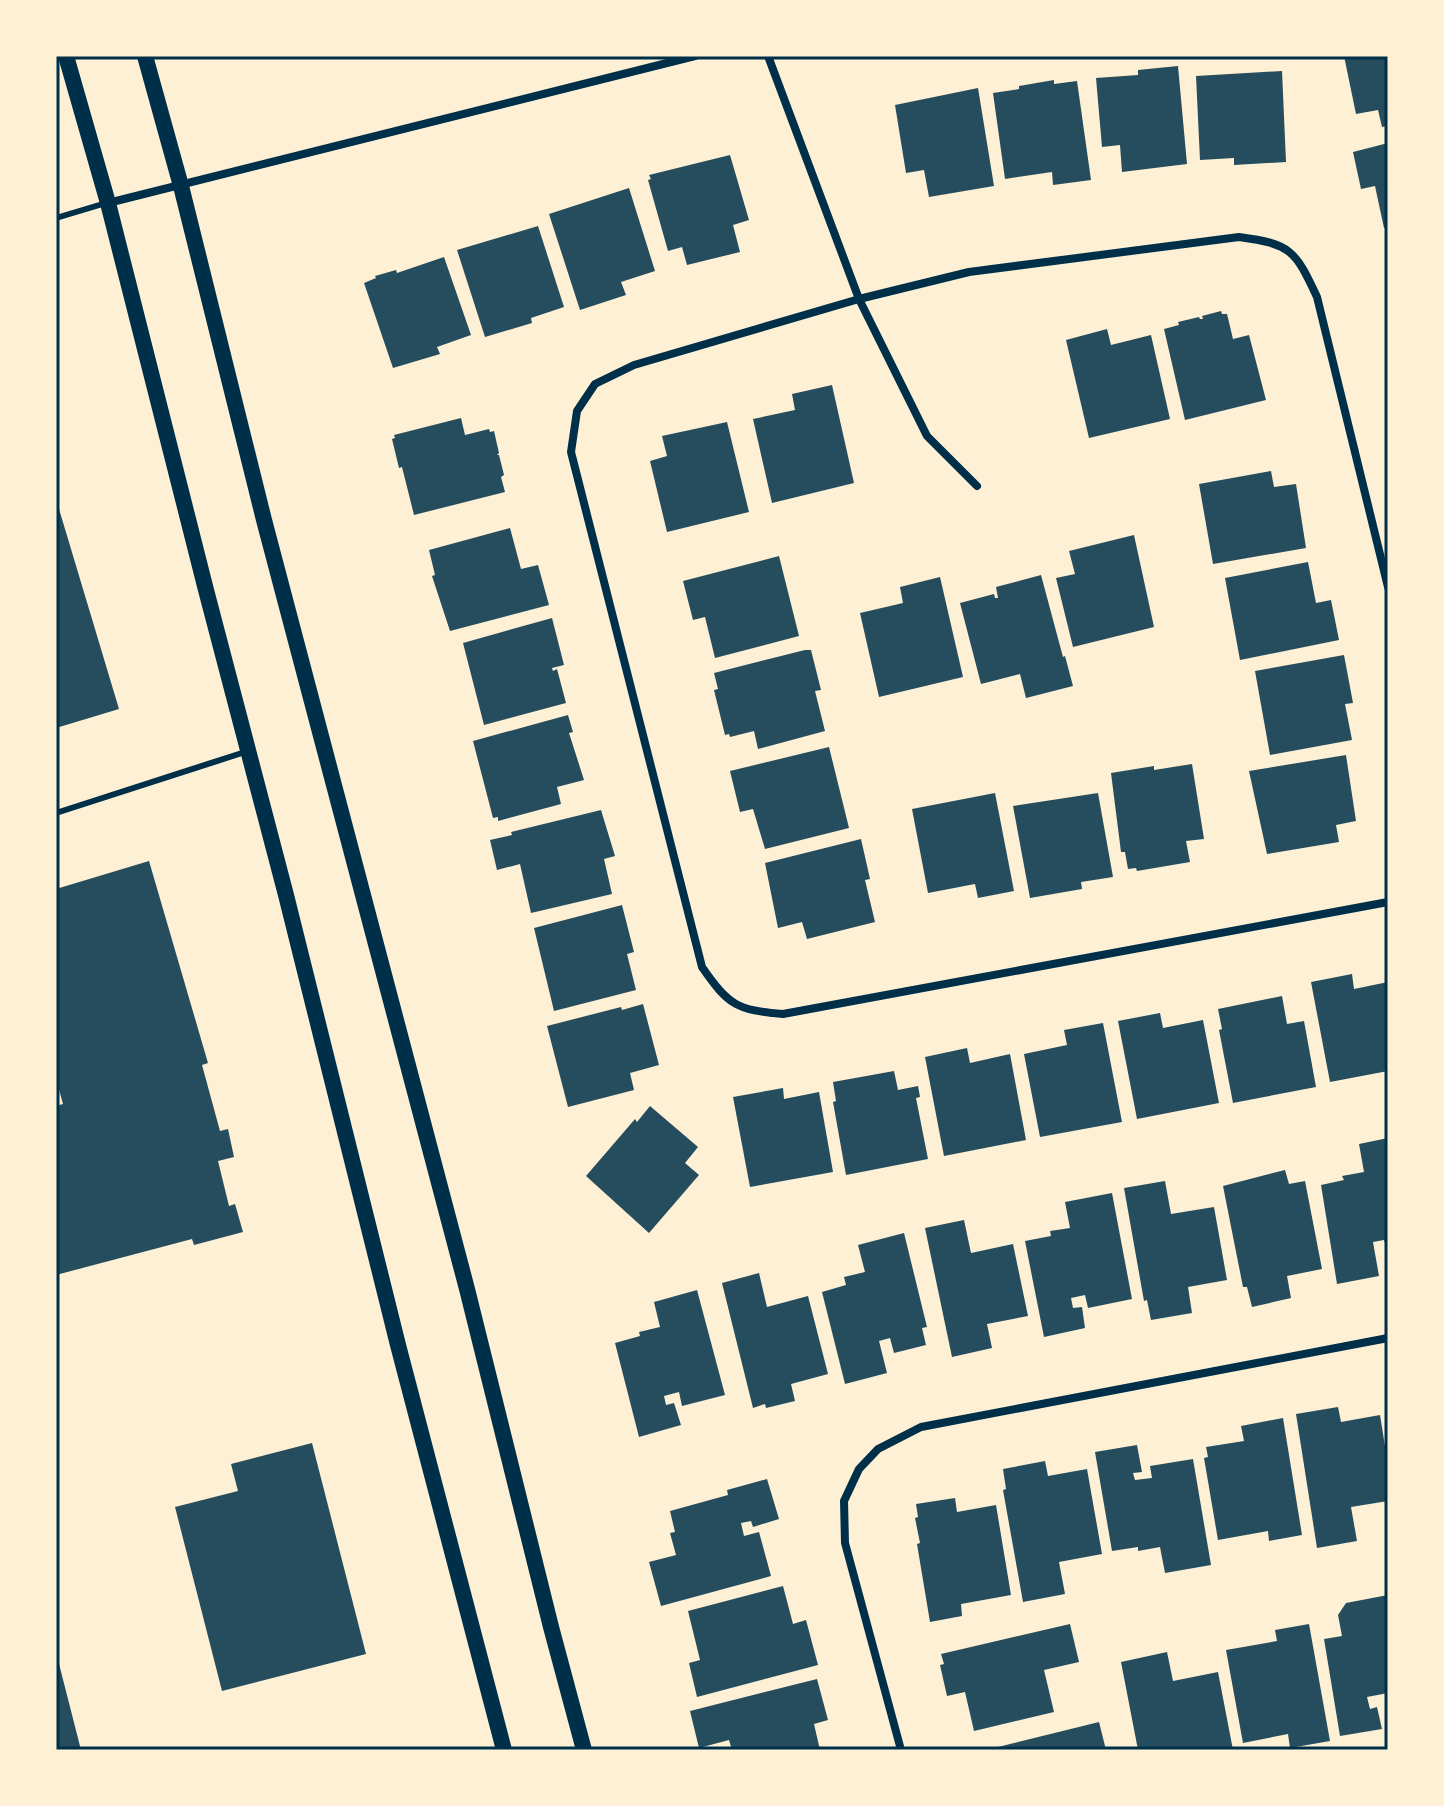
<svg xmlns="http://www.w3.org/2000/svg" width="1444" height="1806" viewBox="0 0 1444 1806" font-family="'Fira Sans',sans-serif">
<style>
.building{fill:#264d5e}
.lines{fill:none;stroke-linecap:round;stroke-linejoin:round}
.service{stroke:#003049;stroke-width:6}
.minor{stroke:#003049;stroke-width:8}
.secondary{stroke:#003049;stroke-width:16}
.neatline{fill:none;stroke:#003049;stroke-width:3}
</style>
<rect width="100%" height="100%" fill="#fdf0d5"/>
<g class="building">
<polygon points="1344,56 1388,56 1388,126 1382,127 1378,110 1356,114"/>
<polygon points="1178,66 1187,164 1122,172 1120,145 1102,147 1096,78 1138,75 1138,70"/>
<polygon points="1282,71 1286,162 1234,165 1234,158 1200,160 1196,76"/>
<polygon points="1054,80 1054,84 1077,81 1091,180 1053,185 1052,172 1005,179 993,93 1019,89 1019,86"/>
<polygon points="978,88 994,186 929,197 924,170 906,173 895,105"/>
<polygon points="1388,143 1388,227 1384,228 1375,186 1361,189 1353,152"/>
<polygon points="730,155 749,220 733,225 740,252 687,265 682,247 668,251 648,180 651,179 649,175"/>
<polygon points="629,188 655,271 621,282 626,295 580,310 549,214"/>
<polygon points="538,226 564,307 531,318 532,323 485,337 457,250"/>
<polygon points="444,257 471,335 437,347 440,354 393,368 364,283 376,278 375,276 396,270 397,273"/>
<polygon points="1221,311 1222,314 1227,314 1233,339 1249,335 1266,400 1185,420 1164,329 1179,325 1178,322 1199,317 1200,319 1203,319 1202,316"/>
<polygon points="1107,329 1111,345 1151,335 1170,419 1089,438 1066,340"/>
<polygon points="832,385 854,483 772,503 753,419 795,410 792,394"/>
<polygon points="461,418 465,435 489,429 490,432 494,431 499,453 497,455 499,455 504,475 501,477 505,492 414,515 402,467 399,468 392,439 395,438 394,435"/>
<polygon points="727,422 749,512 667,532 650,461 667,456 662,436"/>
<polygon points="1271,471 1274,487 1296,484 1306,548 1213,564 1199,484"/>
<polygon points="56,499 119,709 56,728"/>
<polygon points="510,528 521,569 538,565 549,605 450,631 432,576 435,575 429,550"/>
<polygon points="1134,535 1154,627 1073,647 1056,578 1075,574 1069,551"/>
<polygon points="779,556 799,636 715,658 705,617 693,620 683,581"/>
<polygon points="1308,562 1316,603 1331,600 1339,640 1240,660 1225,578"/>
<polygon points="1041,575 1063,657 1065,656 1073,686 1026,698 1020,674 981,684 960,603 994,594 995,598 998,598 996,587"/>
<polygon points="940,577 963,677 879,697 860,613 903,603 900,587"/>
<polygon points="552,618 564,665 552,668 553,671 557,669 566,703 484,725 463,643"/>
<polygon points="805,650 811,650 821,690 815,691 825,731 758,749 754,731 730,737 729,734 725,735 714,690 718,689 714,673"/>
<polygon points="1344,655 1353,703 1345,704 1352,740 1270,755 1255,671"/>
<polygon points="568,715 573,732 569,733 584,780 557,787 561,804 498,821 498,817 493,818 473,741"/>
<polygon points="829,747 849,828 765,849 753,809 740,812 730,771"/>
<polygon points="1346,755 1356,821 1336,825 1339,842 1267,854 1249,771"/>
<polygon points="1192,764 1204,839 1186,841 1190,862 1137,871 1136,868 1128,869 1125,852 1121,852 1111,773 1154,766 1154,770"/>
<polygon points="995,793 1014,891 978,898 975,884 928,893 912,809"/>
<polygon points="1098,793 1113,877 1081,882 1082,889 1030,898 1013,806"/>
<polygon points="601,810 615,856 604,859 612,894 531,913 520,864 497,870 490,840 512,835 511,832"/>
<polygon points="861,839 870,879 865,880 875,922 807,939 802,922 778,928 765,863"/>
<polygon points="149,861 208,1063 202,1065 220,1131 228,1129 234,1157 218,1161 229,1206 235,1204 243,1232 194,1245 192,1239 56,1275 56,1106 63,1104 56,1079 56,889"/>
<polygon points="622,905 634,952 627,954 636,990 554,1011 534,928"/>
<polygon points="1352,974 1354,989 1388,982 1388,1071 1330,1082 1311,982"/>
<polygon points="1282,996 1287,1024 1304,1021 1316,1087 1233,1103 1219,1030 1222,1029 1218,1009"/>
<polygon points="643,1004 659,1065 630,1073 634,1090 568,1107 547,1026 621,1007 622,1010"/>
<polygon points="1160,1013 1163,1028 1203,1020 1219,1103 1137,1119 1118,1021"/>
<polygon points="1103,1023 1122,1122 1040,1137 1024,1054 1067,1045 1064,1030"/>
<polygon points="967,1048 970,1063 1010,1054 1026,1140 944,1156 925,1057"/>
<polygon points="894,1071 898,1090 918,1086 920,1097 916,1098 928,1159 846,1175 833,1102 836,1101 833,1082"/>
<polygon points="783,1088 784,1099 819,1092 833,1172 750,1187 733,1097"/>
<polygon points="650,1106 698,1147 685,1163 699,1175 649,1233 586,1176 635,1119 637,1122"/>
<polygon points="1388,1138 1388,1252 1384,1240 1373,1242 1379,1276 1337,1284 1321,1185 1344,1180 1342,1176 1364,1172 1359,1144"/>
<polygon points="1285,1170 1289,1184 1305,1181 1322,1269 1287,1276 1291,1298 1252,1307 1247,1287 1243,1287 1223,1186"/>
<polygon points="1165,1181 1171,1214 1214,1207 1227,1280 1188,1287 1192,1313 1151,1320 1147,1300 1144,1301 1124,1188"/>
<polygon points="1112,1193 1132,1299 1088,1308 1085,1295 1071,1298 1073,1308 1082,1307 1085,1328 1044,1337 1025,1241 1051,1236 1050,1231 1070,1228 1065,1202"/>
<polygon points="964,1220 971,1253 1013,1244 1028,1316 987,1324 992,1348 952,1357 925,1228"/>
<polygon points="904,1233 927,1327 922,1328 926,1345 894,1353 890,1338 879,1341 887,1373 845,1384 822,1292 846,1285 844,1277 865,1272 858,1245"/>
<polygon points="759,1273 767,1307 808,1296 828,1374 791,1384 795,1401 766,1408 765,1404 753,1408 722,1283"/>
<polygon points="697,1290 725,1395 682,1406 679,1392 664,1396 666,1405 674,1403 681,1425 639,1437 615,1343 640,1336 639,1332 660,1327 654,1302"/>
<polygon points="1338,1407 1341,1422 1380,1415 1388,1465 1388,1501 1351,1507 1357,1541 1317,1548 1296,1414"/>
<polygon points="1283,1418 1302,1535 1269,1541 1268,1531 1218,1540 1204,1458 1208,1457 1206,1447 1244,1441 1241,1426"/>
<polygon points="312,1443 366,1654 222,1691 175,1507 238,1491 231,1464"/>
<polygon points="1137,1445 1142,1472 1133,1473 1135,1480 1152,1478 1150,1466 1193,1459 1211,1565 1165,1573 1160,1547 1138,1551 1138,1547 1112,1551 1095,1452"/>
<polygon points="1045,1461 1048,1476 1087,1469 1102,1554 1059,1562 1065,1594 1023,1602 1003,1490 1006,1489 1003,1469"/>
<polygon points="767,1479 779,1519 753,1527 751,1521 741,1523 744,1536 759,1532 771,1576 661,1606 649,1562 676,1555 670,1533 675,1532 670,1511 728,1495 727,1490"/>
<polygon points="955,1498 957,1512 996,1505 1011,1595 961,1604 962,1616 930,1622 917,1544 920,1543 915,1518 918,1517 916,1504"/>
<polygon points="783,1586 793,1624 806,1620 818,1665 697,1697 689,1663 700,1660 688,1611"/>
<polygon points="1388,1595 1388,1693 1367,1697 1370,1709 1377,1707 1382,1729 1340,1736 1324,1639 1342,1636 1338,1615 1346,1603"/>
<polygon points="1070,1624 1079,1662 1044,1670 1054,1712 974,1731 965,1692 947,1696 940,1665 944,1664 941,1654"/>
<polygon points="1309,1624 1330,1741 1290,1748 1288,1734 1243,1743 1226,1650 1277,1641 1275,1630"/>
<polygon points="1167,1652 1173,1681 1218,1672 1233,1750 1138,1750 1121,1662"/>
<polygon points="56,1656 57,1656 81,1750 56,1750"/>
<polygon points="817,1679 828,1720 814,1724 820,1750 732,1750 729,1740 699,1748 690,1711"/>
<polygon points="1099,1722 1106,1750 990,1750 990,1749"/>
</g>
<g class="lines">
<g class="service">
<polyline points="56,218 106,203"/>
<polyline points="56,813 245,752"/>
</g>
<g class="minor">
<polyline points="768,56 859,299 927,436 977,486"/>
<polyline points="108,203 695,56"/>
<path d="M 1388,587 L 1317,297 C 1295,250 1291,244 1239,237 L 969,272 L 859,299 L 634,365 L 595,384 L 577,411 L 571,452 L 702,967 C 729,1006 737,1010 783,1014 L 1388,902"/>
<polyline points="901,1750 845,1543 844,1501 859,1469 878,1449 921,1427 1388,1338"/>
</g>
<g class="secondary">
<polyline points="66,56 108,203 206,590 286,895 398,1345 504,1750"/>
<polyline points="145,56 181,186 264,520 467,1289 551,1627 584,1750"/>
</g>
</g>
<rect width="1444" height="1806" fill="none" stroke="#fdf0d5" stroke-width="116"/>
<rect x="58" y="58" width="1328" height="1690" class="neatline"/>
</svg>
